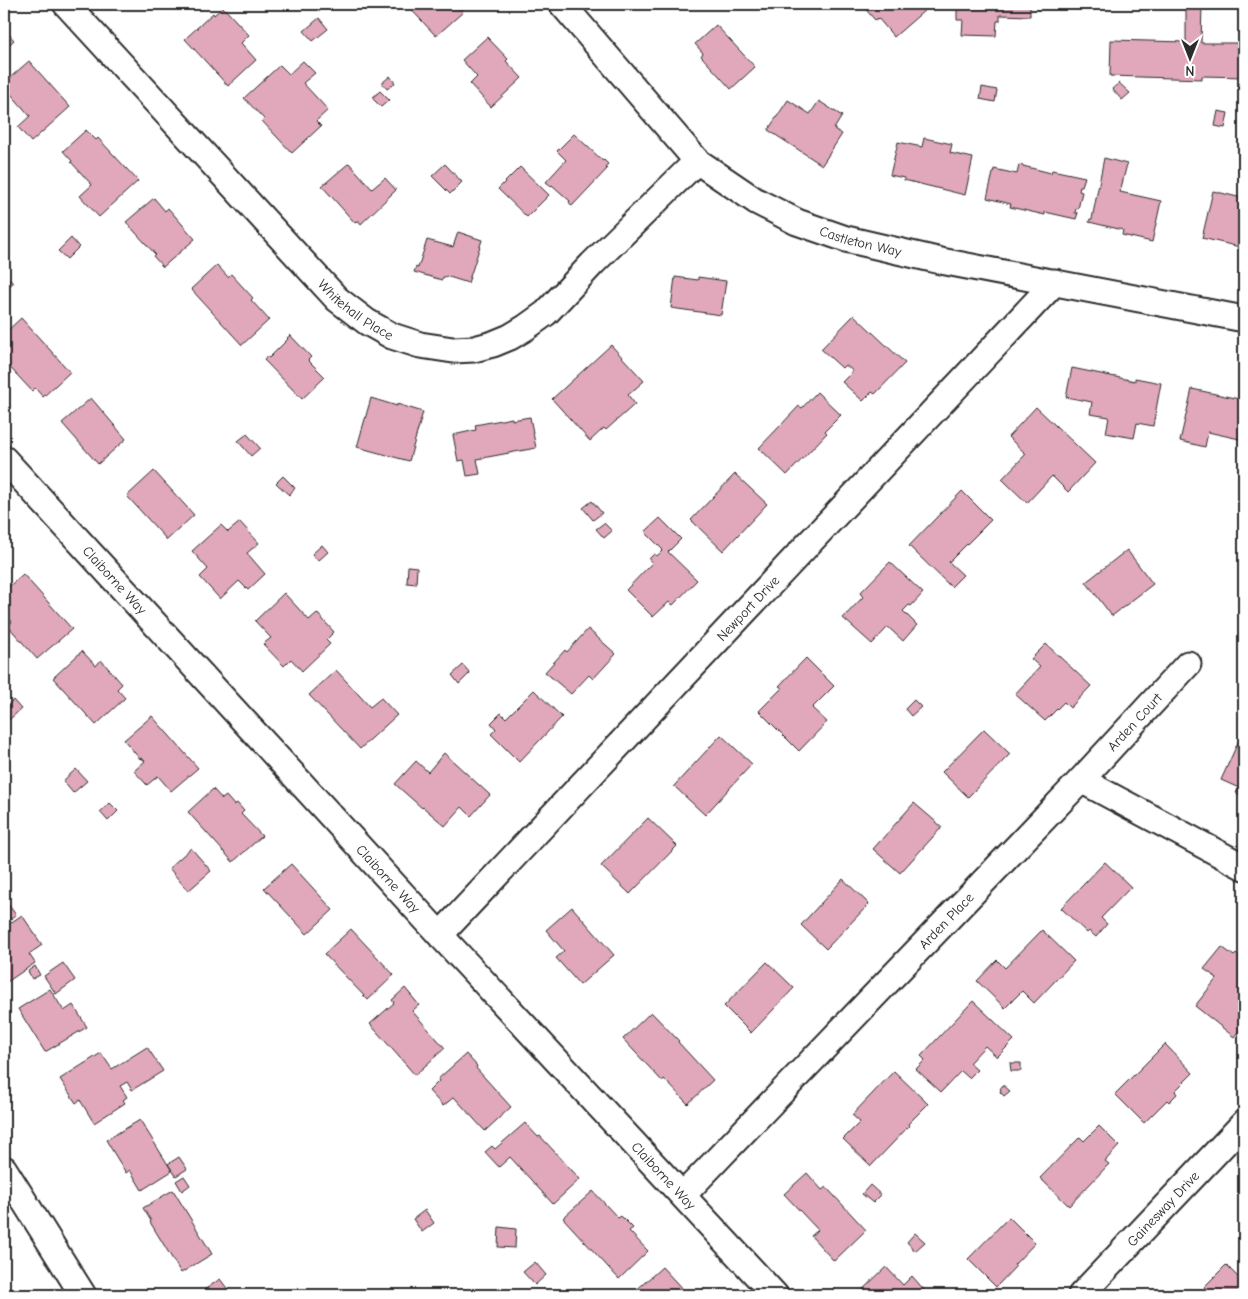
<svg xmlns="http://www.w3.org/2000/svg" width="1248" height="1299" viewBox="0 0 1248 1299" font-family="'Comic Neue',sans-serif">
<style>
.building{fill:#e0a8ba;stroke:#2b2b2b}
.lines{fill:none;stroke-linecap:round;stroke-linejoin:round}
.minor-casing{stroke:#2b2b2b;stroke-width:29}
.minor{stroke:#fff;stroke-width:25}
.labels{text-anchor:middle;stroke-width:4.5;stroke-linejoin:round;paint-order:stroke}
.street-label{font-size:14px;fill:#2b2b2b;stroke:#fff}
</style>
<rect width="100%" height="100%" fill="#fff"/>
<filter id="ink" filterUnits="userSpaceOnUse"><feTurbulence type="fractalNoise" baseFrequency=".02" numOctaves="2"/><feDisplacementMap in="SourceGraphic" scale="10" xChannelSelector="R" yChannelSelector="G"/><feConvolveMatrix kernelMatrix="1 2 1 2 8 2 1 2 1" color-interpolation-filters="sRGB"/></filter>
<g filter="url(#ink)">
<g class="building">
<polygon points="406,4 456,4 463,12 436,36"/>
<polygon points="861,4 919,4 925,10 894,37 878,18 875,20"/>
<polygon points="957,4 1030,4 1030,16 1000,15 1000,21 997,21 996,36 962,35 963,20 957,20"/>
<polygon points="1186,4 1202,4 1201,43 1244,43 1244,77 1202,76 1202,79 1110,76 1111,40 1186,42"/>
<polygon points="223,7 249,35 241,43 256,60 228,86 185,39 213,13 214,15"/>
<polygon points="319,18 328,29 313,41 304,31"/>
<polygon points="716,25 755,67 731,89 701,56 703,53 695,44"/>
<polygon points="4,29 14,40 4,50"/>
<polygon points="487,37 508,59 506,61 522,78 491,107 470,84 477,77 462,60"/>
<polygon points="29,61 70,107 31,142 18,127 30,116 4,86 4,83"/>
<polygon points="303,61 315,73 303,83 328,110 316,121 321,126 292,153 262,121 264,119 244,98 280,65 289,74"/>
<polygon points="390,76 395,83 387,89 382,83"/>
<polygon points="1119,83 1130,93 1122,100 1112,89"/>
<polygon points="982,87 997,90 995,102 980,99"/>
<polygon points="380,91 389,100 381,107 372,98"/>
<polygon points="788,100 810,114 819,101 842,116 834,129 842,134 822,165 768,130"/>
<polygon points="1218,111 1228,113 1225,128 1215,126"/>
<polygon points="86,130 96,140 98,138 138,181 99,217 80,196 92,185 71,162 72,161 63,151"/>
<polygon points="574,134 603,161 604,160 608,164 605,167 607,169 572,206 569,202 570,201 552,185 551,186 546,182 566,160 557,151"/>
<polygon points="924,138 952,144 950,153 973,158 965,195 904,180 904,178 890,175 898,142 922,147"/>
<polygon points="1104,158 1127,164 1120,192 1161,201 1152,242 1122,235 1123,230 1089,222 1090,219 1092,219"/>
<polygon points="349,163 372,189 385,178 396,190 361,224 358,220 355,223 322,186"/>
<polygon points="445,164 462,182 450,194 432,176"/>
<polygon points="1019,165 1051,173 1052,170 1085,177 1082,186 1080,186 1079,191 1082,192 1078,209 1076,208 1075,213 1078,213 1076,219 1045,212 1045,215 1010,207 1011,204 987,198 994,169 1017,174"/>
<polygon points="520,167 549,195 527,217 498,189"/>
<polygon points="1213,191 1242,198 1240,209 1244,210 1244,248 1202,238"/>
<polygon points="154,198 165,211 168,208 195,239 163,267 153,256 155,254 126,222"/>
<polygon points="458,232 482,240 468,283 446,276 446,277 443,277 442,280 414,272 416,267 418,268 427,240 453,247"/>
<polygon points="71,238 79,247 67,259 58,251"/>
<polygon points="217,265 228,277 231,274 253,298 251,300 269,320 242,345 191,289"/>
<polygon points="4,273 13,283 4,291"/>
<polygon points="675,277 698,280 698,277 726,281 721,315 671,308"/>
<polygon points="854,315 905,363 875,394 872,392 863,401 842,382 853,371 845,365 842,368 821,349"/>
<polygon points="21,318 70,372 43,397 35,388 32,391 4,361 4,334"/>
<polygon points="290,335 311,357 308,360 325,377 302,399 264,360 267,356 269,358 288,339 287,338"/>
<polygon points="611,345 644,381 628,395 635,404 606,430 604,428 590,441 552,399"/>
<polygon points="1072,368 1135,381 1135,378 1161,383 1153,426 1137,423 1134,438 1106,433 1109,417 1090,414 1092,402 1066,397"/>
<polygon points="1192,389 1244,400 1244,440 1208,432 1205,447 1180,441"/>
<polygon points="817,392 841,415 825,431 827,433 787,475 759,448 799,406 802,408"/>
<polygon points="91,398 126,439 98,464 62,423"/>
<polygon points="371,398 397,406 397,404 423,412 409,461 357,447"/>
<polygon points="1036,407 1095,463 1068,492 1052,476 1027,503 1002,479 1026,454 1008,437"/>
<polygon points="530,417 536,448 477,459 480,474 467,476 464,460 458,461 453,435 476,430 475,425 512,418 512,420"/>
<polygon points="247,434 260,448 251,456 238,441"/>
<polygon points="154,471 194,515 167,540 127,496"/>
<polygon points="735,474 767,504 723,551 691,520"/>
<polygon points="283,476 295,488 289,495 276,483"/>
<polygon points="962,491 991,520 949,562 963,575 951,587 909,546"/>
<polygon points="592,501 602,513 593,520 583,508"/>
<polygon points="660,518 681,539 668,552 697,580 673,605 669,602 653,617 626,590 652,563 649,559 654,554 657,556 663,550 645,532"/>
<polygon points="240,522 259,543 247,553 265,574 248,590 239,581 220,599 200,577 208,569 192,551 221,525 228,532"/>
<polygon points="604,523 612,531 604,538 596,529"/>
<polygon points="322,545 328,552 318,561 312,554"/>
<polygon points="1127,550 1153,584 1112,616 1086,582"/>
<polygon points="890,562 923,593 911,606 909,605 903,611 917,625 903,641 888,627 872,644 843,618 863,597 860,593"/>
<polygon points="408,566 417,567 416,584 407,583"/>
<polygon points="23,574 72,629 37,659 8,626 12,622 4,612 4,591"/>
<polygon points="284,593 309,620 317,613 334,632 326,640 330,644 302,671 291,659 284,666 263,644 271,638 255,621"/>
<polygon points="588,629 616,654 593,679 589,675 571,694 545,672 565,650 567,652"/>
<polygon points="1046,644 1091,686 1070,708 1064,702 1045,721 1015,694 1040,667 1031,659"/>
<polygon points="82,651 96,666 101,660 122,684 117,689 125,698 96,725 53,678"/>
<polygon points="806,658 834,686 812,708 827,722 799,751 759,711 782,688 779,686"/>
<polygon points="463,665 470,673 459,684 452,675"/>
<polygon points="336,670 370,707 381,698 397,715 360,749 309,695"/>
<polygon points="534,690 562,717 519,762 491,734 496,729 491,723 501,713 506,718"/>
<polygon points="13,700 21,709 9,720 4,715 4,709"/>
<polygon points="914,700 921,707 911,716 905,709"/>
<polygon points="152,716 198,768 171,791 158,776 147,785 134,771 145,761 141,758 140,759 124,740"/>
<polygon points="984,729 1010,754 968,797 942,772"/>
<polygon points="1244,729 1244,797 1236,793 1239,788 1221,780"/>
<polygon points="721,735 752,764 705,815 674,786"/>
<polygon points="444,753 490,795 471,816 462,807 445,826 423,807 422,808 395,784 416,761 428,772"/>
<polygon points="76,769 87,781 73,793 63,781"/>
<polygon points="213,789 222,799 226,796 234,805 237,803 244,811 241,814 262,836 233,862 188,812"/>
<polygon points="110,803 118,811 108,821 100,812"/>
<polygon points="914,803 942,827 900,873 873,849"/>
<polygon points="648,818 677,846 630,894 601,866"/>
<polygon points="191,848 211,871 188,891 169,868"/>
<polygon points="1105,862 1131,887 1101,918 1107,924 1096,937 1089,931 1087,933 1061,908"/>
<polygon points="291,864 333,910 307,934 264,888"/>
<polygon points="843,879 869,904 826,949 801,925"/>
<polygon points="8,904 16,915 8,921 4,915 4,907"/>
<polygon points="572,907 614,955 580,985 556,958 564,951 546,930"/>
<polygon points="22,915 42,945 29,954 35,963 4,984 4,923 7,921 9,924"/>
<polygon points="351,929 394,975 368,1000 324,954"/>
<polygon points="1042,930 1074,961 1034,1003 1022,991 1005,1008 977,981 997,960 1005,968"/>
<polygon points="1222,947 1234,956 1236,954 1244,961 1244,987 1242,990 1244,993 1244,1024 1234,1037 1195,1006 1217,978 1204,969"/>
<polygon points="767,962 794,988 751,1033 724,1006"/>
<polygon points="63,963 75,980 56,994 44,976"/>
<polygon points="35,966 40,975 32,979 28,971"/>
<polygon points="405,988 419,1005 412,1011 445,1048 415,1075 370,1024 394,1003 392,1000"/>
<polygon points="50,989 64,1011 73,1005 87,1027 45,1052 18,1009"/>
<polygon points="973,1001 1014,1040 997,1057 985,1046 969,1063 977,1070 969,1078 961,1071 941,1092 916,1069 925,1060 921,1056"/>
<polygon points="651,1012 679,1041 678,1042 713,1080 688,1104 664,1079 662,1081 623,1039"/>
<polygon points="1165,1044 1193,1073 1175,1091 1177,1094 1169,1102 1167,1100 1144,1123 1115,1094"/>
<polygon points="147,1047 163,1071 132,1090 127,1082 120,1086 127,1097 123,1100 125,1103 94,1123 80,1100 76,1103 60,1079 101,1053 112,1069"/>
<polygon points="466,1054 477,1066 476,1068 511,1107 485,1131 454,1097 443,1106 429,1091 439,1081 438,1079"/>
<polygon points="1010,1063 1021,1063 1021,1071 1011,1071"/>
<polygon points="894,1071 928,1104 908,1124 909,1126 871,1166 843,1139 860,1122 852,1115"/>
<polygon points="1003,1085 1010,1091 1004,1096 1000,1092 1001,1090 1000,1089"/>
<polygon points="140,1120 172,1171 142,1190 130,1170 126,1173 106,1140"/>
<polygon points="525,1123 538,1137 540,1136 580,1179 553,1204 510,1157 499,1167 485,1152 492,1146 495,1149"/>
<polygon points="1099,1126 1119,1146 1105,1161 1109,1164 1069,1206 1040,1178 1080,1137 1084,1141"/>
<polygon points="179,1157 187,1169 176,1176 168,1164"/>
<polygon points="807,1173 822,1190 826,1187 866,1230 834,1261 811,1236 818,1230 784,1194"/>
<polygon points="184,1176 190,1185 182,1191 176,1181"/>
<polygon points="870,1185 881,1195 873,1203 862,1194"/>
<polygon points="173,1190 212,1254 181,1273 150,1222 151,1221 143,1208"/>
<polygon points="593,1191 618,1218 621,1216 633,1228 629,1231 648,1251 619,1279 563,1218"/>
<polygon points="425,1210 434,1223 422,1232 413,1219"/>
<polygon points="1009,1217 1035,1243 1014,1265 1016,1266 996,1287 968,1259"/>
<polygon points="499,1227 516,1229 515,1248 498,1247"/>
<polygon points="915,1233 925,1242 915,1251 907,1242"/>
<polygon points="535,1262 546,1275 535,1285 523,1272"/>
<polygon points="1226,1265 1244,1283 1244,1295 1204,1295 1208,1291 1204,1287"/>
<polygon points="662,1267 687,1294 689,1292 692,1295 635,1295 633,1293"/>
<polygon points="886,1267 903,1285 912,1276 926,1292 929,1290 934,1295 861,1295 859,1293"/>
<polygon points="220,1279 232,1295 197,1295"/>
</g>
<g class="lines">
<g class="minor-casing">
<g id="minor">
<path id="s1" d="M 66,4 L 337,299 L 367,322 L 392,336 L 420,345 L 453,350 L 474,349 L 493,344 L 510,337 L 525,328 L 546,313 L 592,264 L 697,161"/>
<path id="s2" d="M 562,4 L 697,161 L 756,201 L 797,222 L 846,239 L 941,261 L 1244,319"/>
<path id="s3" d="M 4,459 L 440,935 L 775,1295"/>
<polyline points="1081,780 1244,867"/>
<path id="s4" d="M 440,935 L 1055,282"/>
<polyline points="4,1169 83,1295"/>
<path id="s5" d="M 683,1195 L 1081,780 L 1188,664"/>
<path id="s6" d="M 1081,1295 L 1244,1123"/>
</g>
</g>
<use href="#minor" class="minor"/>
</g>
</g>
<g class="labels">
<g class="street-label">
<text dy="5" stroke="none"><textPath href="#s2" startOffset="391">Castleton Way</textPath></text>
<text dy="5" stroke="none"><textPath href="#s1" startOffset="422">Whitehall Place</textPath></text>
<text dy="5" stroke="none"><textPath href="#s3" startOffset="164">Claiborne Way</textPath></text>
<text dy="5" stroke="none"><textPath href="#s4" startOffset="449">Newport Drive</textPath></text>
<text dy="5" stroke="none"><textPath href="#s5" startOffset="654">Arden Court</textPath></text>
<text dy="5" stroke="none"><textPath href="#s3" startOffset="569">Claiborne Way</textPath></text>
<text dy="5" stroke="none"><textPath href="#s5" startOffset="380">Arden Place</textPath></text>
<text dy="5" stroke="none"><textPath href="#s3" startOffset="974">Claiborne Way</textPath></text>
<text dy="5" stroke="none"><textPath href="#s6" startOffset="119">Gainesway Drive</textPath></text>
</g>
</g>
<rect width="1248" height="1299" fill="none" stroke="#fff" stroke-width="20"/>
<rect x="10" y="10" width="1228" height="1279" fill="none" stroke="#2b2b2b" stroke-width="2" filter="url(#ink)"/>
<g transform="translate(1190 58) rotate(180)" stroke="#ffffff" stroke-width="4" paint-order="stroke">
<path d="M0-4L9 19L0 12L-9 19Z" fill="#2b2b2b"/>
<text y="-8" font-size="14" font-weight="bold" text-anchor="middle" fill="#2b2b2b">N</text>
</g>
</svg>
